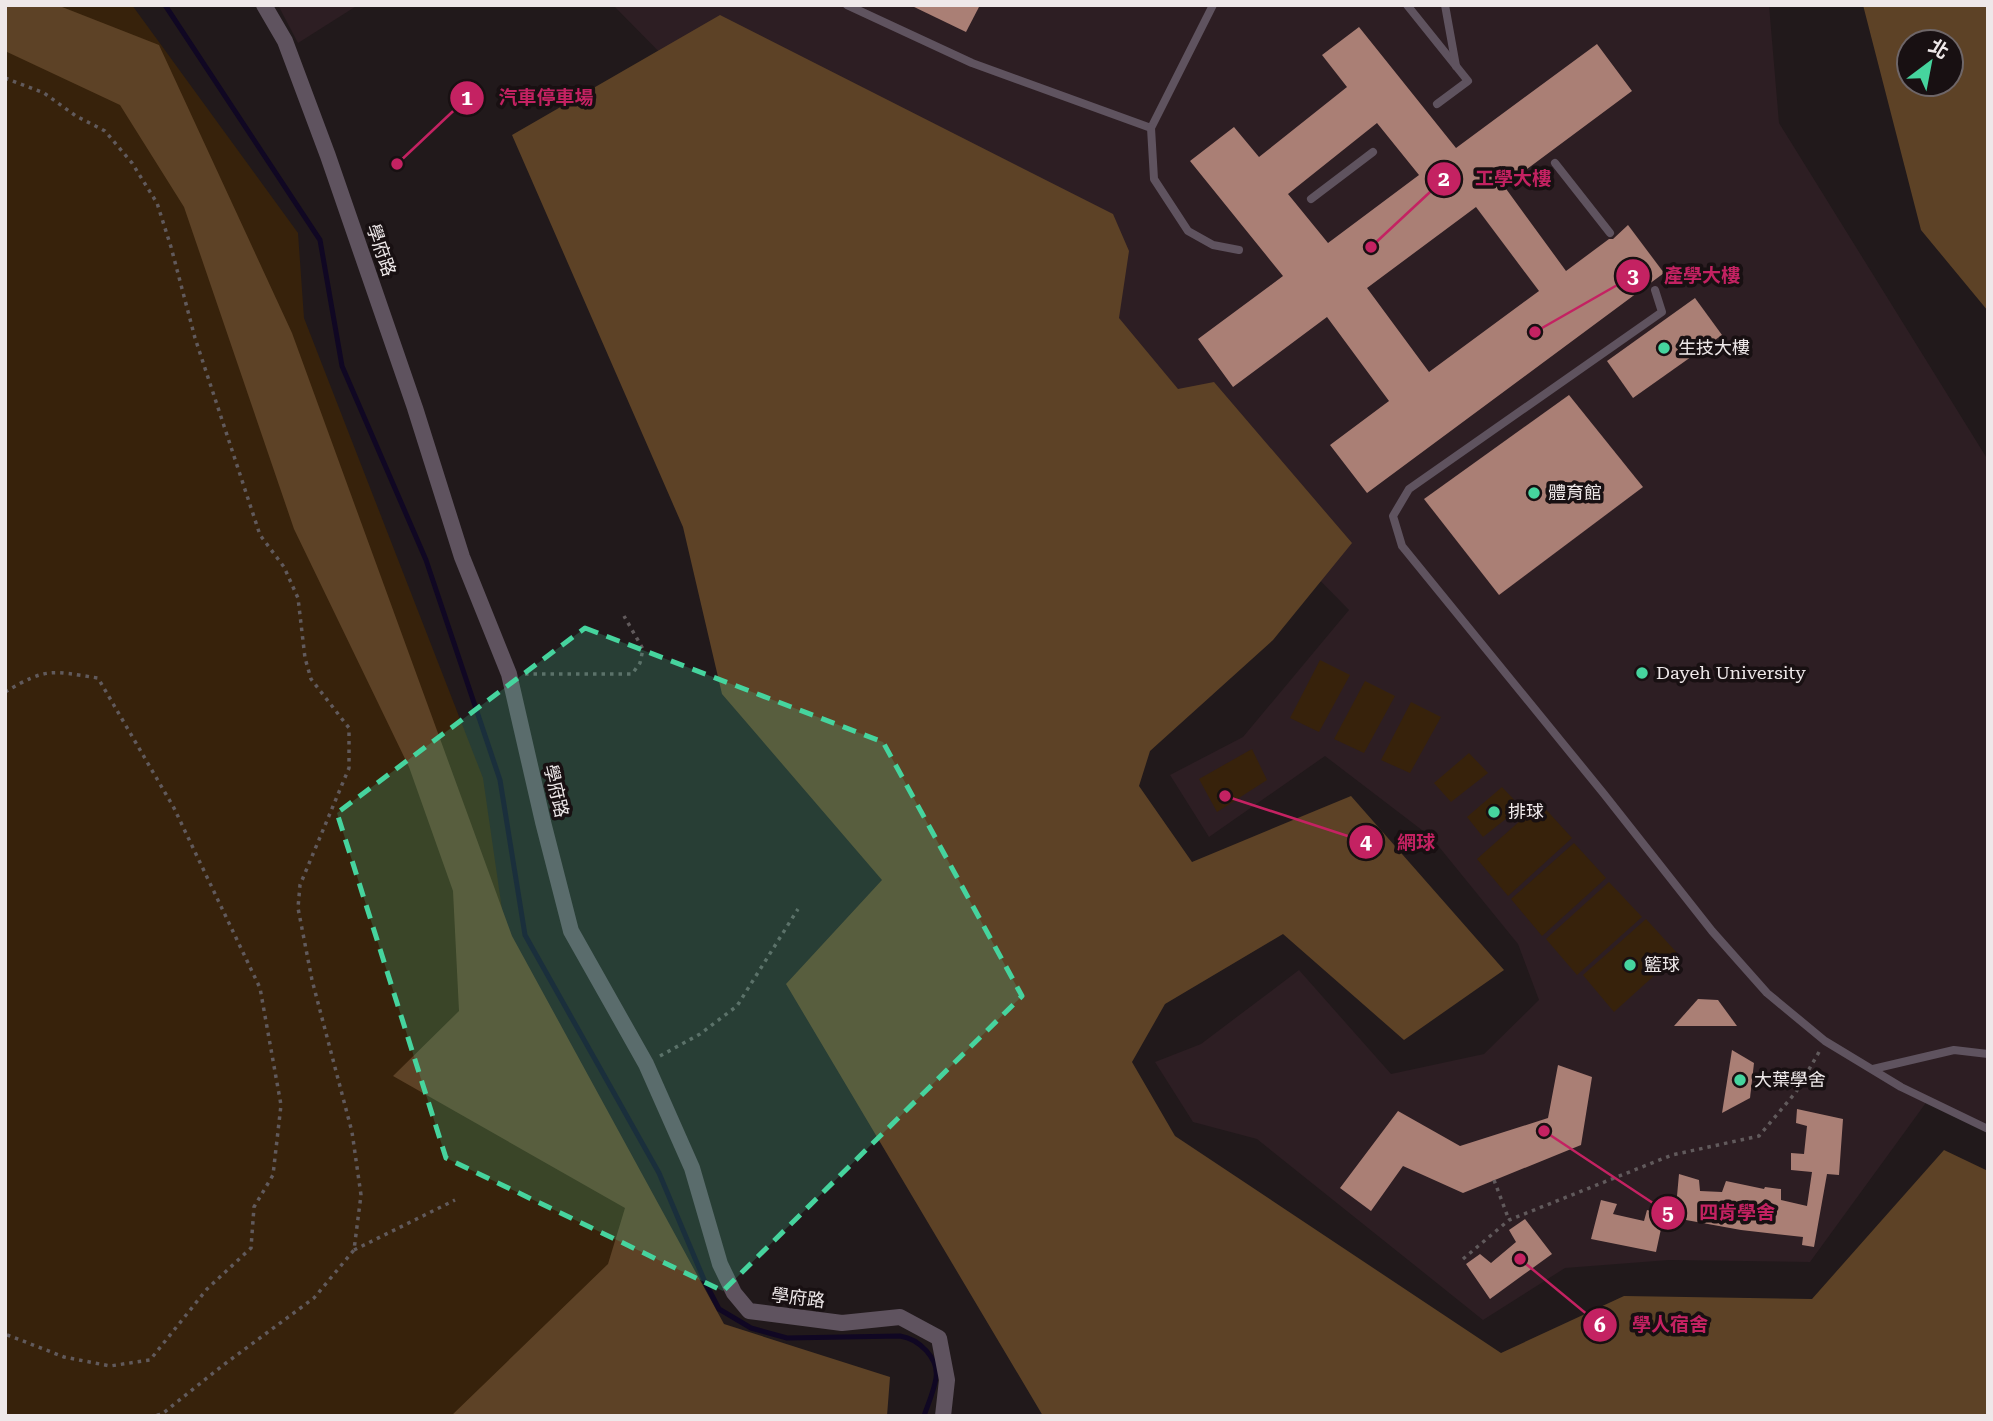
<svg xmlns="http://www.w3.org/2000/svg" width="1993" height="1421" viewBox="0 0 1993 1421" font-family="'Roboto Serif','Noto Sans TC',serif">
<style>
.built{fill:#2d1e23}
.green{fill:#37220b}
.forest{fill:#5d4226;fill-rule:evenodd}
.lines{fill:none;stroke-linecap:round;stroke-linejoin:round}
.stream{stroke:#100723;stroke-width:5}
.building{fill:#aa7f75;fill-rule:evenodd}
.path{stroke:#615a5c;stroke-width:3.5;stroke-dasharray:3.5 5;stroke-linecap:butt}
.lane{stroke:#5f535f;stroke-width:8}
.street{stroke:#5f535f;stroke-width:16}
.marked{fill:#46d49e;fill-opacity:0.2;stroke:#46d49e;stroke-width:5;stroke-dasharray:14 9;stroke-linejoin:round}
.poi-dot{fill:#46d49e;stroke:#181012;stroke-width:2.5}
.labels{text-anchor:middle;stroke-width:7;stroke-linejoin:round;paint-order:stroke}
.street-label{font-size:18px;fill:#eee8e9;stroke:#181012}
.poi-label{font-size:18px;fill:#eee8e9;stroke:#181012;text-anchor:start}
.leader{fill:none;stroke:#c42262;stroke-width:2.5}
.callout-dot{fill:#c42262;stroke:#181012;stroke-width:2.5}
.mark-label{font-size:21px;text-anchor:middle;font-weight:bold;fill:#fff}
.callout-label{font-size:19px;text-anchor:middle;font-weight:bold;fill:#c42262;stroke:#181012;stroke-width:7;stroke-linejoin:round;paint-order:stroke}
</style>
<rect width="100%" height="100%" fill="#21191b"/>
<g class="built">
<polygon points="278,5 358,5 298,43"/>
<polygon points="613,5 1769,5 1779,123 1988,460 1988,1131 1928,1100 1810,1262 1669,1260 1565,1268 1483,1320 1257,1139 1193,1122 1155,1062 1201,1044 1299,970 1391,1074 1484,1054 1539,1000 1518,944 1431,837 1325,756 1209,837 1170,775 1243,737 1349,610 1067,323 734,128"/>
</g>
<g class="green">
<polygon points="5,5 132,5 298,233 304,318 483,778 505,930 724,1331 622,1416 5,1416"/>
<polygon points="1320,660 1350,675 1319,732 1290,718"/>
<polygon points="1365,681 1395,696 1364,753 1334,739"/>
<polygon points="1411,702 1441,717 1410,773 1381,760"/>
<polygon points="1252,749 1267,780 1217,812 1199,779"/>
<polygon points="1469,753 1488,773 1451,802 1434,783"/>
<polygon points="1502,787 1521,807 1483,837 1467,817"/>
<polygon points="1540,803 1572,838 1508,896 1477,859"/>
<polygon points="1574,843 1606,878 1542,936 1511,899"/>
<polygon points="1609,882 1642,917 1577,975 1546,939"/>
<polygon points="1646,919 1678,954 1614,1012 1583,975"/>
</g>
<g class="forest">
<polygon points="5,5 57,5 159,45 292,333 512,936 724,1324 890,1377 887,1416 451,1416 608,1264 625,1208 393,1076 459,1011 453,891 409,767 294,529 184,207 120,105 5,51"/>
<path d="M 1863,5 L 1988,5 L 1988,311 L 1921,230 ZM 1909,42 L 1951,42 L 1951,84 L 1909,84 Z"/>
<polygon points="720,15 1113,214 1129,251 1119,318 1178,389 1214,382 1352,543 1273,640 1150,751 1139,786 1192,862 1351,796 1504,970 1404,1040 1283,934 1165,1004 1132,1062 1175,1136 1501,1353 1624,1296 1812,1299 1944,1150 1988,1171 1988,1416 1043,1416 786,984 882,880 722,694 683,527 512,135"/>
</g>
<g class="lines">
<path class="stream" d="M 165,5 L 320,240 L 342,366 L 426,560 L 500,780 L 525,935 L 659,1173 L 705,1282 L 719,1309 L 751,1328 L 787,1338 L 900,1336 C 919,1339 939,1358 936,1378 C 934,1391 928,1404 924,1416"/>
</g>
<g class="building">
<polygon points="910,5 980,5 966,32"/>
<path d="M 1359,27 L 1456,148 L 1597,44 L 1632,91 L 1504,186 L 1566,271 L 1609,239 L 1613,239 L 1628,225 L 1664,273 L 1367,493 L 1330,445 L 1389,401 L 1327,317 L 1233,387 L 1198,339 L 1283,276 L 1190,161 L 1234,127 L 1259,157 L 1347,87 L 1322,55 ZM 1377,123 L 1419,175 L 1328,243 L 1288,194 ZM 1476,207 L 1539,291 L 1429,372 L 1367,288 Z"/>
<polygon points="1695,298 1722,335 1633,398 1607,361"/>
<polygon points="1569,395 1643,487 1499,595 1424,499"/>
<polygon points="1698,999 1718,1000 1737,1026 1674,1026"/>
<polygon points="1732,1050 1754,1063 1750,1098 1722,1113"/>
<polygon points="1558,1065 1592,1077 1581,1145 1463,1193 1403,1166 1371,1211 1340,1188 1398,1111 1460,1146 1548,1118"/>
<polygon points="1797,1109 1843,1119 1839,1175 1827,1174 1814,1247 1802,1245 1803,1237 1741,1230 1675,1218 1679,1174 1699,1180 1700,1191 1722,1192 1726,1181 1764,1189 1765,1187 1781,1189 1781,1200 1807,1206 1812,1172 1791,1170 1791,1153 1804,1154 1807,1126 1796,1123"/>
<polygon points="1601,1200 1617,1204 1613,1214 1644,1221 1647,1210 1664,1215 1656,1252 1591,1239"/>
<polygon points="1525,1219 1552,1254 1490,1299 1466,1264 1480,1254 1491,1263 1516,1242 1509,1230"/>
</g>
<g class="lines">
<g class="path">
<polyline points="5,78 44,93 76,116 105,131 132,163 157,203 171,247 195,338 260,535 284,567 298,598 305,658 311,679 349,728 349,768 300,885 298,908 312,980 352,1132 361,1195 354,1250 314,1298 222,1366 162,1414 154,1416"/>
<polyline points="525,674 632,674 640,663 643,649 624,616"/>
<path d="M 5,692 C 47,667 51,671 98,678 L 174,808 L 260,988 L 281,1105 L 273,1175 L 254,1207 L 251,1248 L 207,1289 L 150,1360 L 110,1366 L 64,1357 L 5,1334"/>
<polyline points="660,1056 700,1034 737,1006 798,909"/>
<polyline points="1494,1180 1509,1220"/>
<polyline points="354,1250 455,1200"/>
<polyline points="1463,1259 1509,1220 1672,1155 1759,1136 1796,1092 1819,1052"/>
</g>
<g class="lane">
<polyline points="847,5 972,63 1151,128 1213,5"/>
<polyline points="1407,5 1468,81 1437,104"/>
<polyline points="1445,5 1456,66"/>
<polyline points="1151,128 1154,179 1188,231 1213,245 1239,250"/>
<polyline points="1555,163 1610,233"/>
<polyline points="1311,199 1373,152"/>
<polyline points="1655,290 1662,312 1409,489 1393,516 1402,546 1604,794 1712,931 1767,993 1825,1041 1901,1087 1988,1129"/>
<polyline points="1873,1069 1954,1050 1988,1054"/>
</g>
<polyline class="street" points="264,5 285,41 328,156 415,408 462,557 509,674 543,822 571,931 646,1064 692,1168 720,1264 734,1293 749,1311 842,1323 900,1317 939,1338 947,1380 943,1416"/>
</g>
<path class="marked" d="M 585,628 L 883,742 L 1022,996 L 723,1291 L 446,1158 L 337,813 Z"/>
<g class="poi-dot">
<circle cx="1664" cy="348" r="7"/>
<circle cx="1534" cy="493" r="7"/>
<circle cx="1642" cy="673" r="7"/>
<circle cx="1494" cy="812" r="7"/>
<circle cx="1630" cy="965" r="7"/>
<circle cx="1740" cy="1080" r="7"/>
</g>
<g class="labels">
<g class="street-label">
<text transform="translate(381 250) rotate(71)" y="6">學府路</text>
<text transform="translate(556 791) rotate(77)" y="6">學府路</text>
<text transform="translate(798 1298) rotate(7)" y="6">學府路</text>
</g>
<g class="poi-label">
<text x="1678" y="354">生技大樓</text>
<text x="1548" y="499">體育館</text>
<text x="1656" y="679">Dayeh University</text>
<text x="1508" y="818">排球</text>
<text x="1644" y="971">籃球</text>
<text x="1754" y="1086">大葉學舍</text>
</g>
</g>
<path class="leader" d="M397 164L467 98M1371 247L1444 179M1535 332L1633 276M1225 796L1366 842M1544 1131L1668 1213M1520 1259L1600 1325"/>
<g class="callout-dot">
<circle cx="397" cy="164" r="7"/>
<circle cx="1371" cy="247" r="7"/>
<circle cx="1535" cy="332" r="7"/>
<circle cx="1225" cy="796" r="7"/>
<circle cx="1544" cy="1131" r="7"/>
<circle cx="1520" cy="1259" r="7"/>
<circle cx="467" cy="98" r="18"/>
<circle cx="1444" cy="179" r="18"/>
<circle cx="1633" cy="276" r="18"/>
<circle cx="1366" cy="842" r="18"/>
<circle cx="1668" cy="1213" r="18"/>
<circle cx="1600" cy="1325" r="18"/>
</g>
<g class="mark-label">
<text x="467" y="105">1</text>
<text x="1444" y="186">2</text>
<text x="1633" y="283">3</text>
<text x="1366" y="849">4</text>
<text x="1668" y="1220">5</text>
<text x="1600" y="1332">6</text>
</g>
<g class="callout-label">
<text x="546" y="104">汽車停車場</text>
<text x="1513" y="185">工學大樓</text>
<text x="1702" y="282">產學大樓</text>
<text x="1416" y="849">網球</text>
<text x="1737" y="1219">四肯學舍</text>
<text x="1670" y="1331">學人宿舍</text>
</g>
<rect width="1993" height="1421" fill="none" stroke="#eee8e9" stroke-width="14"/>
<g transform="translate(1930 63) rotate(32)"><circle r="33" fill="#181012" stroke="#6e6668" stroke-width="2"/>
<path d="M0-5L12 26L0 18L-12 26Z" fill="#46d49e"/>
<text y="-10" font-size="19" font-weight="bold" text-anchor="middle" fill="#eee8e9">北</text>
</g>
</svg>
